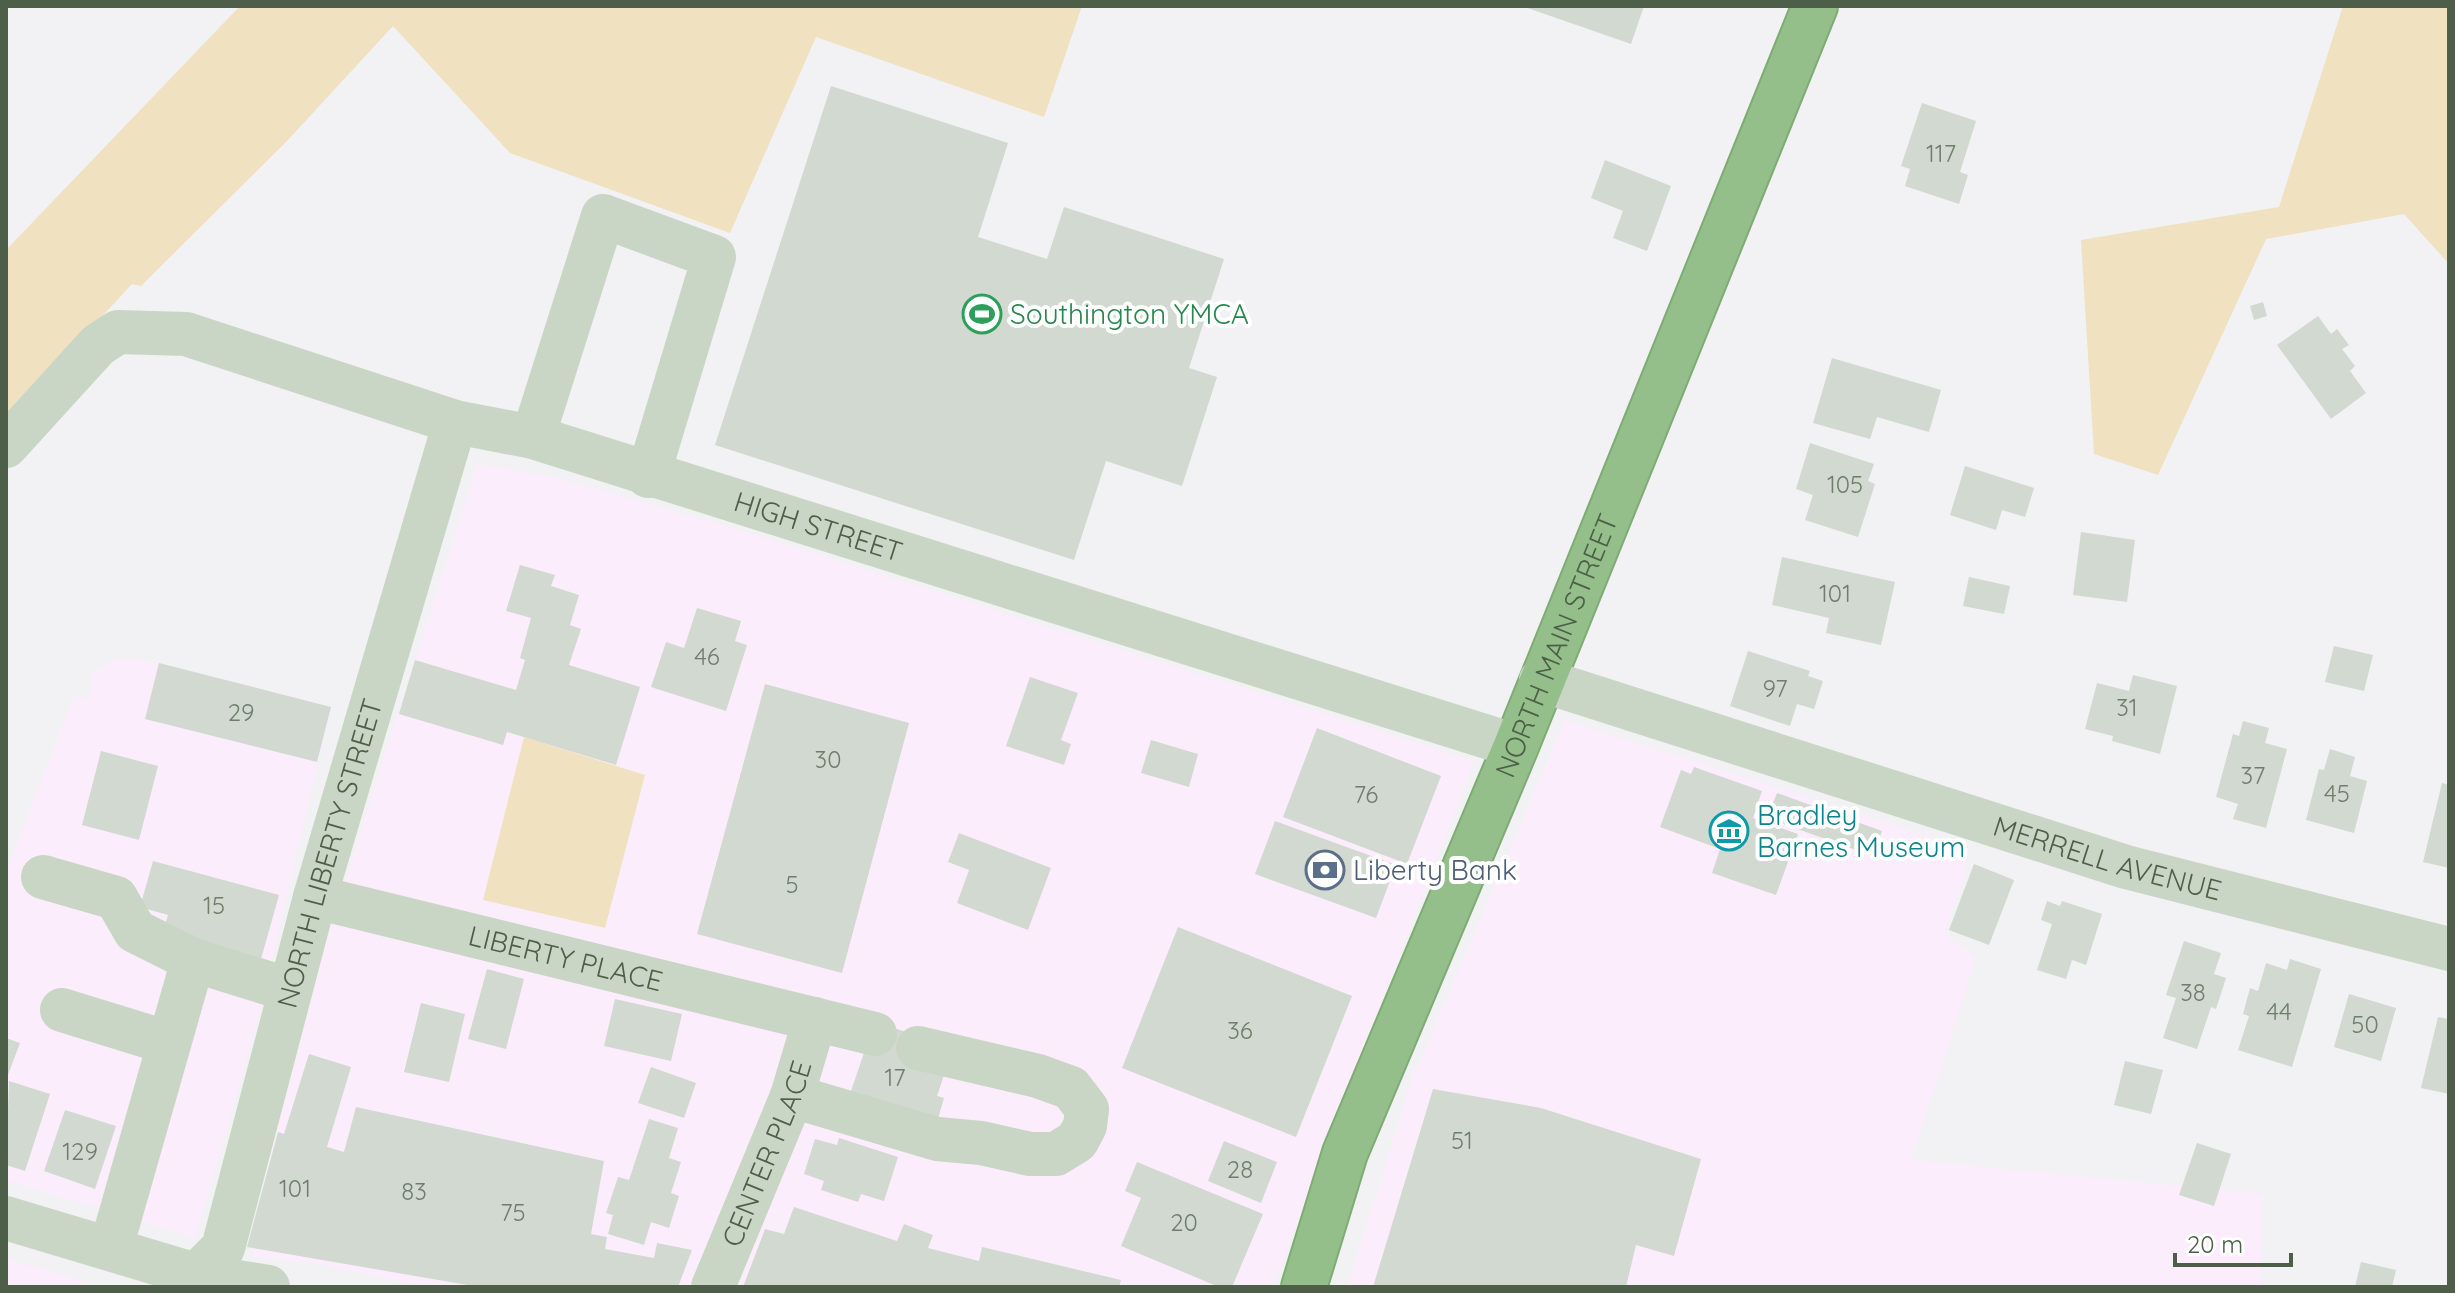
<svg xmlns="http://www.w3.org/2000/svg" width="2455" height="1293" viewBox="0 0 2455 1293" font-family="Quicksand,sans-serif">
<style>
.commercial{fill:#fcedfc}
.green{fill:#f0e1c1}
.building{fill:#d2d9d1}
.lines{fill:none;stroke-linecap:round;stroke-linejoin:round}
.highway-casing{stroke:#7fab75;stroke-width:48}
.minor{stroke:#c9d6c5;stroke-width:44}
.highway{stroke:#94bf8a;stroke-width:44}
.labels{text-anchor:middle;stroke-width:8;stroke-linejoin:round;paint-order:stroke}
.number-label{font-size:24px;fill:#6f7e6b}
.leisure-label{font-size:28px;fill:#27864d;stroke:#fff;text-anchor:start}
.street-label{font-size:28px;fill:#4e5f49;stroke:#fff}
.culture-label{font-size:28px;fill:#0d838f;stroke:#fff;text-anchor:start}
.service-label{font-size:28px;fill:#4e5e75;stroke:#fff;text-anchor:start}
</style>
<rect width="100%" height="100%" fill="#f2f1f4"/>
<g class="commercial">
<polygon points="477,464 558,478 739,530 1474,761 1273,1287 425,1287 310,1262 252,1257 262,1191 327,939"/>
<polygon points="118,659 159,663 331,707 256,1028 195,1238 6,1180 6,872 74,696 89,699 92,673"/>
<polygon points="1565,720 1968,849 1964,879 1944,934 1976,958 1911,1160 2262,1194 2261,1287 1347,1287 1413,1077"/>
<polygon points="6,1259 102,1287 6,1287"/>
</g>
<g class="green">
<polygon points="240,6 1082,6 1044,117 816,37 730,233 510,153 393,26 287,141 141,286 132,284 6,420 6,250"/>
<polygon points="2343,6 2449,6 2449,264 2404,214 2266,239 2158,475 2094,454 2081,240 2279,207"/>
<polygon points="524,737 645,775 605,928 483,900"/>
</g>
<g class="building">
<polygon points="1522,6 1644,6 1631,44"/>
<polygon points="831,86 1008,143 978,237 1047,259 1064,207 1224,259 1189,368 1217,377 1182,486 1106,461 1074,560 715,445"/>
<polygon points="1922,103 1976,121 1960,172 1968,175 1959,204 1905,186 1910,169 1901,166"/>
<polygon points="1605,160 1671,186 1647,251 1613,238 1623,211 1591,198"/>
<polygon points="2263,302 2267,316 2254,320 2250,306"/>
<polygon points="2318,316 2331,334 2337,329 2349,345 2342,349 2355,366 2350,371 2366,393 2331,419 2277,345"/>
<polygon points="1832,358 1941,390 1929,432 1877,417 1870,439 1813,423"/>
<polygon points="1810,443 1874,464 1868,481 1875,484 1858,537 1805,520 1813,495 1796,489"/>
<polygon points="1965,466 2034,488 2025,517 2002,510 1996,530 1950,515"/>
<polygon points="2081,532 2135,540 2127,602 2073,595"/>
<polygon points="1782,557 1895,582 1881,645 1826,633 1829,618 1772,605"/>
<polygon points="520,565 555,575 551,586 579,595 570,625 581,629 569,665 640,687 616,765 507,732 503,745 399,714 415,660 516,690 525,660 520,658 531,618 506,611"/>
<polygon points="1969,577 2010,586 2004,614 1963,606"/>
<polygon points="697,608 741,621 735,641 747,645 726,711 651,687 666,642 684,648"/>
<polygon points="2334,646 2373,655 2364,691 2325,682"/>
<polygon points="1748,651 1810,671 1808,676 1823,681 1814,709 1797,704 1790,726 1730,706"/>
<polygon points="159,663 331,707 317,762 145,719"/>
<polygon points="2133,675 2177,686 2160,754 2112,741 2113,736 2085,729 2097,683 2129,691"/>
<polygon points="1030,677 1078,693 1061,740 1071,744 1064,765 1006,746"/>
<polygon points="765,684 909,723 842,973 697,934"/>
<polygon points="2243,721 2269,728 2265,743 2287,749 2266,828 2233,819 2238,804 2216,797 2233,734 2239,736"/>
<polygon points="1317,728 1441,776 1407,864 1283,817"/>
<polygon points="1151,740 1198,754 1189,787 1141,773"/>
<polygon points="2330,749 2355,757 2350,776 2367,781 2354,833 2306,820 2319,769 2324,770"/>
<polygon points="101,751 158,766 139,840 82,825"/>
<polygon points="1694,767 1762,791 1753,818 1798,834 1776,895 1712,873 1720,849 1660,827 1681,770 1691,774"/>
<polygon points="2442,783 2449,785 2449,868 2423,862"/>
<polygon points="1777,793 1882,831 1873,856 1767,818"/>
<polygon points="1275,821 1396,865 1376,918 1255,874"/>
<polygon points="959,833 1051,868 1028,930 957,903 969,870 948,862"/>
<polygon points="153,861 279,895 261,959 163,932 168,915 140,907"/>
<polygon points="1974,864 2014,880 1989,945 1949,930"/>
<polygon points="2047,901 2060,906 2062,901 2102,914 2086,965 2072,960 2066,979 2037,970 2052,924 2041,920"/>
<polygon points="1178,927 1352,996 1296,1137 1122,1068"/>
<polygon points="2184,941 2221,953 2214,974 2226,978 2216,1009 2211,1007 2197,1049 2163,1038 2176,998 2166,995"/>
<polygon points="2290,959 2321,969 2292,1067 2238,1050 2249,1016 2243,1014 2250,988 2258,991 2266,963 2287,970"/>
<polygon points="487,969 524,979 506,1049 468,1039"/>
<polygon points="2349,994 2396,1008 2381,1061 2334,1047"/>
<polygon points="615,999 682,1014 671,1061 604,1046"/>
<polygon points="421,1003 465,1014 449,1082 404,1072"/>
<polygon points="2438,1017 2449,1019 2449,1094 2421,1088"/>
<polygon points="879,1023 921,1037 945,1072 937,1096 944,1098 938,1119 851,1091 866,1047"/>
<polygon points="6,1038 20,1043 6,1080"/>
<polygon points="309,1054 351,1067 327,1147 344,1152 356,1107 604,1161 591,1234 607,1237 605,1249 654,1258 657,1243 692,1250 678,1287 479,1287 247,1247 278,1132 284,1134"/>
<polygon points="2125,1061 2163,1070 2151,1114 2114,1105"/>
<polygon points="651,1067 696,1083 684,1118 638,1103"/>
<polygon points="9,1081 50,1094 25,1171 6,1165"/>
<polygon points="1433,1089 1541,1108 1701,1159 1674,1256 1636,1245 1626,1287 1373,1287"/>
<polygon points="65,1110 116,1126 95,1189 44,1171"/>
<polygon points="649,1119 678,1128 669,1158 681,1162 671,1193 679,1196 669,1228 651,1222 644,1245 608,1234 613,1215 606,1213 618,1177 629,1180"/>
<polygon points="839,1138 898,1157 884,1201 861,1194 858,1202 821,1190 824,1181 804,1174 815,1139 837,1145"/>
<polygon points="1224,1141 1277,1162 1261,1203 1208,1181"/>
<polygon points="2197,1143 2231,1154 2214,1206 2179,1195"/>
<polygon points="1137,1162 1263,1214 1232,1287 1219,1287 1121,1246 1141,1198 1125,1191"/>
<polygon points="794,1207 897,1241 904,1224 933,1235 928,1248 979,1261 982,1247 1121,1280 1119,1287 743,1287 765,1229 784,1234"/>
<polygon points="2361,1262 2396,1270 2392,1287 2355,1287"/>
</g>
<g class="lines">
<g class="highway-casing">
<g id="highway">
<path id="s6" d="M 1304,1287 L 1345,1153 L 1516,746 L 1815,6"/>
</g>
</g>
<g class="minor">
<polyline points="533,437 603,216 714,257 648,476"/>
<path id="s1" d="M 6,446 L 98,345 L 118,332 L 186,334 L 455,422 L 533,437 L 1516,746"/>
<path id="s2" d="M 1541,680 L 2126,867 L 2449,949"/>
<polyline points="43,877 116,898 135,931 193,960"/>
<path id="s3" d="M 315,897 L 875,1034"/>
<polyline points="62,1010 169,1043"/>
<polyline points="792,1096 937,1139 981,1143 1030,1154 1056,1154 1077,1141 1085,1126 1087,1109 1071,1088 1038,1076 918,1048"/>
<polyline points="6,1218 196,1275 268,1287"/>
<polyline points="111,1248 193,960 290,990"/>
<path id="s4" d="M 184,1287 L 223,1248 L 315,897 L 455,422"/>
<path id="s5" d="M 713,1287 L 792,1096 L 815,1019"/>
</g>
<use href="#highway" class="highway"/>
</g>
<defs>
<g id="stadium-ring" transform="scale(2)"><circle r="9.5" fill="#fff" stroke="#2e9e5b" stroke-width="1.5"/><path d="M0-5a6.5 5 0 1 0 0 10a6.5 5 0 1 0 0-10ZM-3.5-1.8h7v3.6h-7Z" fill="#2e9e5b"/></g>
<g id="museum-ring" transform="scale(2)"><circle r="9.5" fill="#fff" stroke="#0f9aa8" stroke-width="1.5"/><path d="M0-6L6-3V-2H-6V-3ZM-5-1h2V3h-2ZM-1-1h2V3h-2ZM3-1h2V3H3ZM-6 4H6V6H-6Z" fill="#0f9aa8"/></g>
<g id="bank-ring" transform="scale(2)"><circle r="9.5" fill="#fff" stroke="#5c6f8a" stroke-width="1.5"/><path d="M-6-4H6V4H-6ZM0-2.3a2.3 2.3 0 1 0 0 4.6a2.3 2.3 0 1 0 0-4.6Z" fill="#5c6f8a"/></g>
</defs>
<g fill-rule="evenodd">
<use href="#stadium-ring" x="982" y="314"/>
<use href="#museum-ring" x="1729" y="831"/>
<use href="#bank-ring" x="1325" y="870"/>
</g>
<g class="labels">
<g class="number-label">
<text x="1941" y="162">117</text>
<text x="1845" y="493">105</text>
<text x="1835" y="602">101</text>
<text x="707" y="665">46</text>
<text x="1775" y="697">97</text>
<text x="2127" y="716">31</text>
<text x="241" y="721">29</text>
<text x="828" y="768">30</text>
<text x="2253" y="784">37</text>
<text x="2337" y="802">45</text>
<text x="1366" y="803">76</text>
<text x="792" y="893">5</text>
<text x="214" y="914">15</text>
<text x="2193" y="1001">38</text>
<text x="2279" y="1020">44</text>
<text x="2365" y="1033">50</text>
<text x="1240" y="1039">36</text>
<text x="895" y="1086">17</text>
<text x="1462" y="1149">51</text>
<text x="80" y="1160">129</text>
<text x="1240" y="1178">28</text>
<text x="295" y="1197">101</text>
<text x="414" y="1200">83</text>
<text x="513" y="1221">75</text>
<text x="1184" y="1231">20</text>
</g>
<g class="leisure-label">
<text x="1010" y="324">Southington YMCA</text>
</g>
<g class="street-label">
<text dy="10" stroke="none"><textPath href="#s1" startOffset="890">HIGH STREET</textPath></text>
<text dy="10" stroke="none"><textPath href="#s6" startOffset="690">NORTH MAIN STREET</textPath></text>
<text dy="10" stroke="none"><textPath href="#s4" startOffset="464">NORTH LIBERTY STREET</textPath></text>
<text dy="10" stroke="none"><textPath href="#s2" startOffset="594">MERRELL AVENUE</textPath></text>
<text dy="10" stroke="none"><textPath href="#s3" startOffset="258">LIBERTY PLACE</textPath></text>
<text dy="10" stroke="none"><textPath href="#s5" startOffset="144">CENTER PLACE</textPath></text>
</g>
<g class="culture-label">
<text x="1757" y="825">Bradley<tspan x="1757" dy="32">Barnes Museum</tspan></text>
</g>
<g class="service-label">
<text x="1353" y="880">Liberty Bank</text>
</g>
</g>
<rect width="2455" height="1293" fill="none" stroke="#4e5f49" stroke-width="16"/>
<path d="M2175 1253v12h116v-12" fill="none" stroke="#4e5f49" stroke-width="4"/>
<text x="2187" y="1253" font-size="24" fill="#4e5f49" stroke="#ffffff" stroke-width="6" paint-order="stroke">20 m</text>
</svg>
